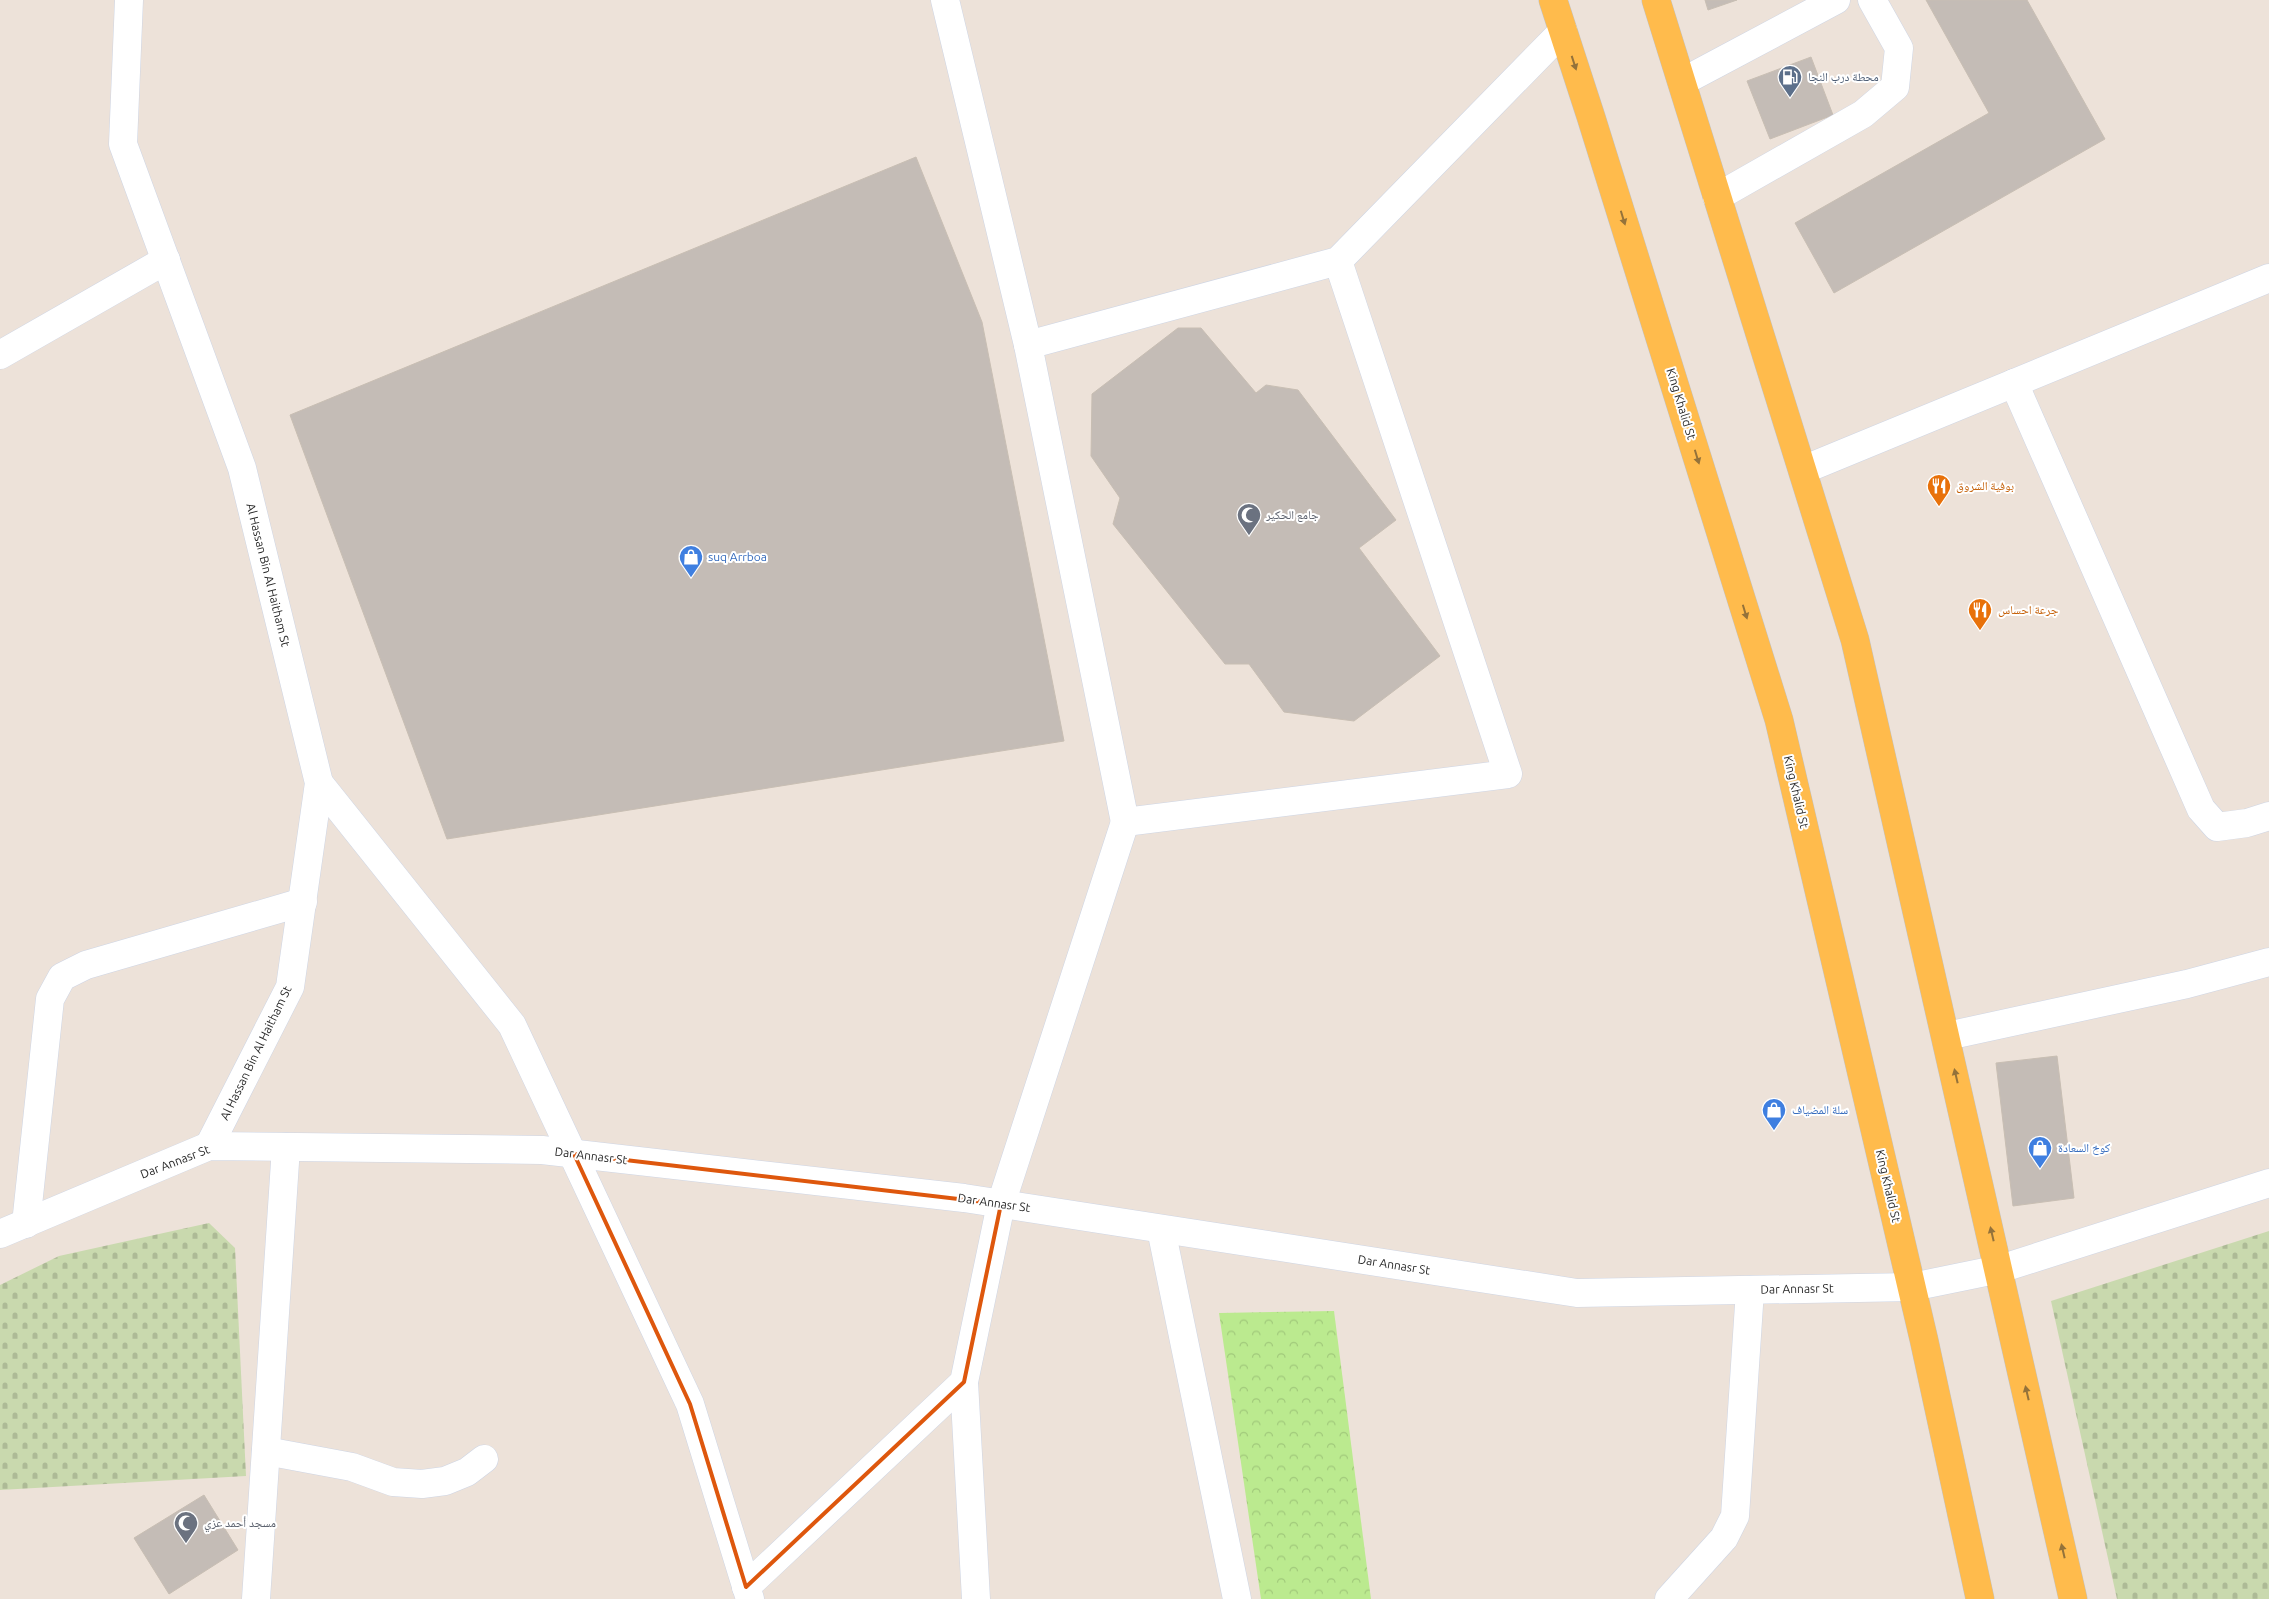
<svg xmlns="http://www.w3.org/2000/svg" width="2269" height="1599" viewBox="0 0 2269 1599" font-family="Ubuntu,'Noto Naskh Arabic',sans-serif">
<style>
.cemetery{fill:url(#cemetery-stones)}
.park{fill:url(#park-crowns)}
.building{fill:#c4bcb6;stroke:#c8beb3}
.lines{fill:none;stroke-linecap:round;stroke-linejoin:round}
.minor-casing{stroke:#ced5e4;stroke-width:29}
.major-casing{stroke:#c3c3c3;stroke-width:29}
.minor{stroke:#fff;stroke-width:28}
.major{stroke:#ffbb4c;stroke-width:28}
.oneway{fill:#94723a}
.marked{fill:none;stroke:#de570d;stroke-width:4;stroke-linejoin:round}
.labels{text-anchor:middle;stroke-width:4;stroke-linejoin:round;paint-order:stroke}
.service-label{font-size:12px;fill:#4e5e75;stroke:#fff;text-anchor:start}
.street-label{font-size:12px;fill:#292929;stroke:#fff}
.food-label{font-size:12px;fill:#c56008;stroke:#fff;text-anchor:start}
.worship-label{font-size:12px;fill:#5b616d;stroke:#fff;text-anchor:start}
.shop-label{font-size:12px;fill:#366cbe;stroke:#fff;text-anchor:start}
</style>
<defs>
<pattern id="cemetery-stones" width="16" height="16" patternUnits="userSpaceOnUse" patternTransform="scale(1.25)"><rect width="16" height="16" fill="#c9d9ae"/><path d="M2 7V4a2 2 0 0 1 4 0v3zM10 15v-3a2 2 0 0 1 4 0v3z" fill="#adba96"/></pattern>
<pattern id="park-crowns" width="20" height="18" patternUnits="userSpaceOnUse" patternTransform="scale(1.25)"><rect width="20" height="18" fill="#bbea8f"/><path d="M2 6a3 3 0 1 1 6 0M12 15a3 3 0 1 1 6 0" fill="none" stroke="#a1c97b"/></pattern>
</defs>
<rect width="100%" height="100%" fill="#ede2d9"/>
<g class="cemetery">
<polygon points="209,1223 235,1248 246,1476 0,1490 0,1285 59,1256"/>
<polygon points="2269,1231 2269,1599 2117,1599 2051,1301"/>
</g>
<polygon class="park" points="1334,1311 1371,1599 1261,1599 1219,1313"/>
<g class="building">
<polygon points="1705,0 1737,0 1708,10"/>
<polygon points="1926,0 2027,0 2105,139 1834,293 1795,223 1989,113"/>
<polygon points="1811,57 1833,115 1770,139 1747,81"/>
<polygon points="916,157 982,322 1064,741 447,839 290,415"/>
<polygon points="1178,328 1201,328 1256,393 1266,385 1298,390 1396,520 1359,548 1440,656 1354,721 1284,712 1249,664 1225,664 1113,524 1120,498 1091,456 1092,394"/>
<polygon points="2057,1056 2074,1198 2013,1206 1996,1063"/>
<polygon points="204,1495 238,1550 169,1594 134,1538"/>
</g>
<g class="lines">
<g class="minor-casing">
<g id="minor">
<polyline points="129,0 123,144 242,468 319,783 290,987 209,1146"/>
<polyline points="945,0 1028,345"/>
<polyline points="1682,82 1836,0"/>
<polyline points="1717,197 1863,114 1895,87 1899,48 1872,0"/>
<polyline points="1338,261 1508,774 1125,822 1028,345 1338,261 1563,31"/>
<polyline points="0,355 166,260"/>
<polyline points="2014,383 2201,809 2217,827 2247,823 2269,816"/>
<polyline points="1803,470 2269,278"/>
<polyline points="319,783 512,1025 690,1404 750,1599"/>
<polyline points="1947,1036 2187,984 2269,962"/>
<polyline points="26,1224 50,999 62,977 86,965 303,902"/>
<polyline points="1161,1229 1237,1599"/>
<polyline points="0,1234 209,1146 542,1150 964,1198 1577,1293 1912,1287 2000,1269 2269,1183"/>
<polyline points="964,1382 976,1599"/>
<polyline points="266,1451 352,1467 393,1482 422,1484 445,1481 467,1472 484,1459"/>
<polyline points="746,1587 964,1382 1001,1204 1125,822"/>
<polyline points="256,1599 286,1147"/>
<polyline points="1669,1599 1724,1538 1735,1516 1750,1290"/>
</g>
</g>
<g class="major-casing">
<g id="major">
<polyline points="1553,0 1591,117 1779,720 1924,1340 1980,1599"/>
<polyline points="1656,0 1855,640 2073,1599"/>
</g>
</g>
<use href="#minor" class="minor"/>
<use href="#major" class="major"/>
</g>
<defs><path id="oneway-solid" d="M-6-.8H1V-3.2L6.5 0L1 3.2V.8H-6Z" transform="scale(1.25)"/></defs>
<g class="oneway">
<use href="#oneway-solid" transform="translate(1574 63) rotate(72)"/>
<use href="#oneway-solid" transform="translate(1623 218) rotate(73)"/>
<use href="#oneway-solid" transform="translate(1697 457) rotate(73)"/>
<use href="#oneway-solid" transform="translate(1745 612) rotate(73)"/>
<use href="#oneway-solid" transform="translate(1956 1076) rotate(-103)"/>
<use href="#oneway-solid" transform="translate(1992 1234) rotate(-103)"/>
<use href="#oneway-solid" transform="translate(2027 1393) rotate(-103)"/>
<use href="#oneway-solid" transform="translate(2063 1551) rotate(-103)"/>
</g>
<path class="marked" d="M 574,1154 L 1001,1204 L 964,1382 L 746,1587 L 690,1404 Z"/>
<defs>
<g id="fuel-pin" transform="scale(1.25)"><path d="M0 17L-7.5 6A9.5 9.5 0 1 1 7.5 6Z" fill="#5c6f8a" stroke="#fff"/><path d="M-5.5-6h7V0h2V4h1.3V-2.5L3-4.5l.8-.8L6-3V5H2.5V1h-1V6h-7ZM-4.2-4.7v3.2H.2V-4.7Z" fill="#fff"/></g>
<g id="restaurant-pin" transform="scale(1.25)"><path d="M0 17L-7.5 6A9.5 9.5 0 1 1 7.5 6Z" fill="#e8710a" stroke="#fff"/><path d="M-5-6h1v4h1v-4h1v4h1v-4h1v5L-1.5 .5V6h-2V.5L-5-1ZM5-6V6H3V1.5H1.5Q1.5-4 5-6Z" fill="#fff"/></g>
<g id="mosque-pin" transform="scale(1.25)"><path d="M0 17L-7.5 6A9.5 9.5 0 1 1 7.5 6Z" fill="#6b7280" stroke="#fff"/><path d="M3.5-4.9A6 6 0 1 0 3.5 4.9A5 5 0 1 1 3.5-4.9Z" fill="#fff"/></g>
<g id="shop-pin" transform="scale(1.25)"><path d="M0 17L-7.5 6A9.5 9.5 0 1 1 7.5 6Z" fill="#3f7fe0" stroke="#fff"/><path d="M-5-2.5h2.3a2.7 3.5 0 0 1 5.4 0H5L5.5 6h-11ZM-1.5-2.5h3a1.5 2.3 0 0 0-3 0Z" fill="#fff"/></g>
</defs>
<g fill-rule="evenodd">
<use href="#fuel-pin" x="1790" y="77"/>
<use href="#restaurant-pin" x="1939" y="486"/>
<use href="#mosque-pin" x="1249" y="515"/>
<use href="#shop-pin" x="691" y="557"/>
<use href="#restaurant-pin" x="1980" y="610"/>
<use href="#shop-pin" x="1774" y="1110"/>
<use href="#shop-pin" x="2040" y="1148"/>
<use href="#mosque-pin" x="186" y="1523"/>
</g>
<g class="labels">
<g class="service-label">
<text x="1808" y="81">محطة درب النجا</text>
</g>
<g class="street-label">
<text transform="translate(1681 404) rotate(73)" y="4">King Khalid St</text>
<text transform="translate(268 575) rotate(76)" y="4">Al Hassan Bin Al Haitham St</text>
<text transform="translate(1796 792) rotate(77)" y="4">King Khalid St</text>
<text transform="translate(256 1053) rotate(-64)" y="4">Al Hassan Bin Al Haitham St</text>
<text transform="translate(591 1156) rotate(7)" y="4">Dar Annasr St</text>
<text transform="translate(175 1162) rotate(-21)" y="4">Dar Annasr St</text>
<text transform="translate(1888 1186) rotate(77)" y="4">King Khalid St</text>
<text transform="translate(994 1203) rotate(8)" y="4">Dar Annasr St</text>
<text transform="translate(1394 1265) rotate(9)" y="4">Dar Annasr St</text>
<text transform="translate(1797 1289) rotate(-1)" y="4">Dar Annasr St</text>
</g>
<g class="food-label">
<text x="1956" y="490">بوفية الشروق</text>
<text x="1998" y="614">جرعة احساس</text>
</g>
<g class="worship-label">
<text x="1266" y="519">جامع الحكير</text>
<text x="204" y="1527">مسجد أحمد عزي</text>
</g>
<g class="shop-label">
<text x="708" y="561">suq Arrboa</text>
<text x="1792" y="1114">سلة المضياف</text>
<text x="2058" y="1152">كوخ السعادة</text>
</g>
</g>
</svg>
